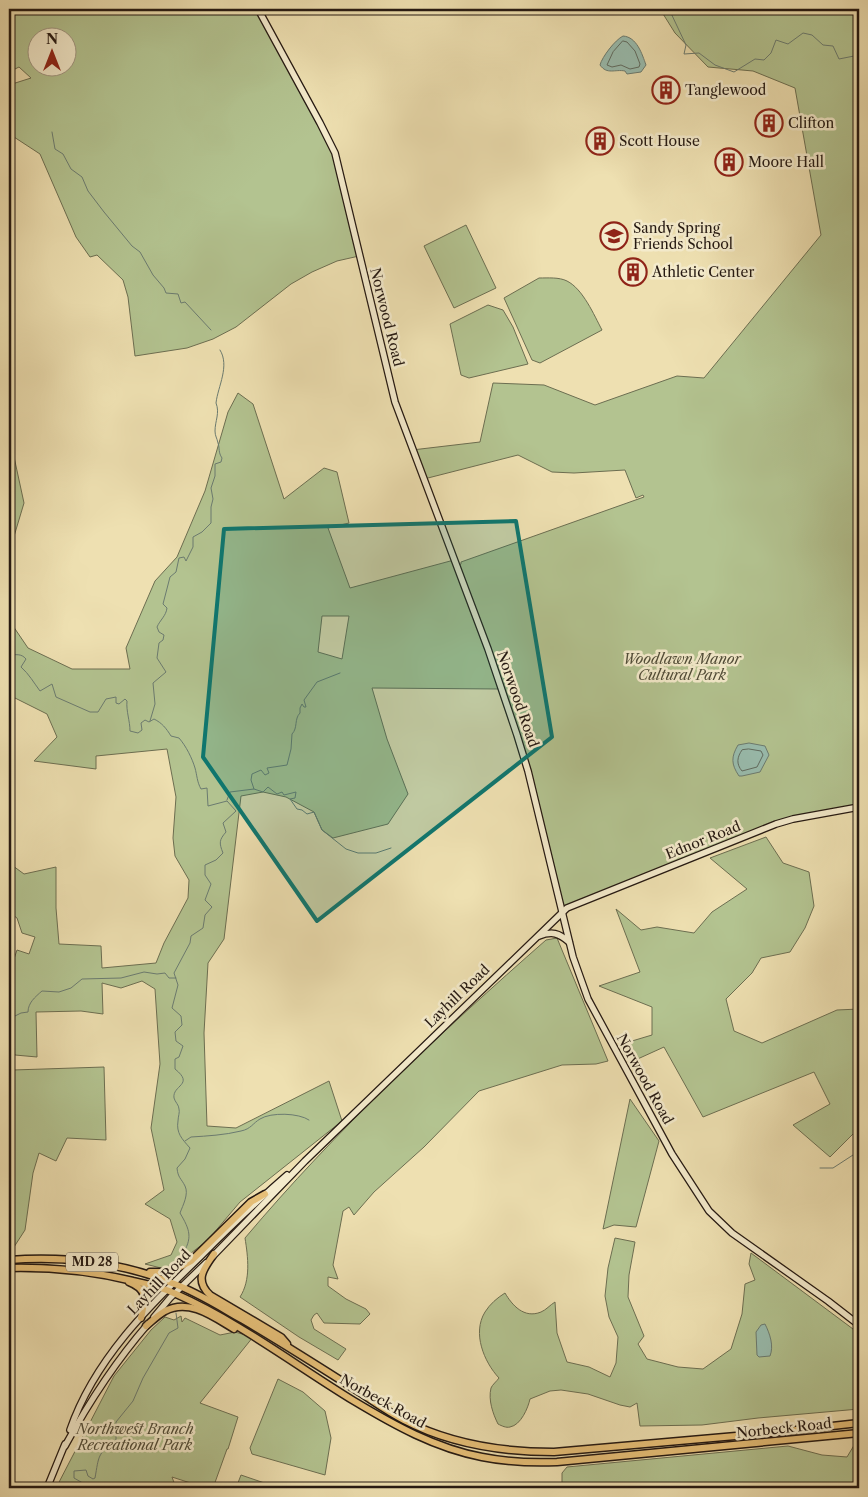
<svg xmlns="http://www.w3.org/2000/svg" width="868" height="1497" viewBox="0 0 868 1497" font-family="'Libre Caslon Text',serif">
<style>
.green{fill:#b3c390;stroke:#6c6e51;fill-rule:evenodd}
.water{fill:#99bdaf;stroke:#6b7b70}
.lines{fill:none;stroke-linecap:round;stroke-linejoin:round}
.shore{stroke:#5f6b60;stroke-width:1}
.stream{stroke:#6b7b70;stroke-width:1}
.secondary-casing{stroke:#251912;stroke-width:8}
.primary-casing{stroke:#251912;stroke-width:9}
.secondary{stroke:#f4ebcc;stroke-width:5.5}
.primary{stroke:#e7c078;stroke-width:6}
.marked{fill:#0f766e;fill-opacity:0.2;stroke:#0f766e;stroke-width:4;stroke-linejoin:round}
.labels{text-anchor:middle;stroke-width:5;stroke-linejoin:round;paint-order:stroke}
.shield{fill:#f4ebcc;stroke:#63584a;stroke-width:1}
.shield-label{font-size:12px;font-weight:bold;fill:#251912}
.poi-label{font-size:14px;fill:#251912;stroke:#f4ebcc;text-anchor:start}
.street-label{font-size:14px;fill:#251912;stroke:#f4ebcc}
.park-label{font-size:14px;font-style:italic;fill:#504c38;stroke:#f4ebcc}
</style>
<rect width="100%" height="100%" fill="#eee0b1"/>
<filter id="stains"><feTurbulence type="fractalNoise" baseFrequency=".004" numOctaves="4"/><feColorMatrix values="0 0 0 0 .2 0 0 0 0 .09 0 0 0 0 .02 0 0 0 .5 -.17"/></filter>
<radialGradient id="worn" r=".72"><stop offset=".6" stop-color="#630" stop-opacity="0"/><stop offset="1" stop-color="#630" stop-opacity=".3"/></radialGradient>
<g class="green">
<path d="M 9,9 L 87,9 L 89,10 L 91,9 L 258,9 L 335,153 L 359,256 L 337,261 L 312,272 L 291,284 L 236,327 L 213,339 L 187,348 L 135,356 L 128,297 L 123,280 L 97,255 L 90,257 L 76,237 L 40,154 L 14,137 L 9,138 L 9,85 L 31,78 L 19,67 L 9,72 ZM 38,38 L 68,38 L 68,68 L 38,68 Z"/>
<polygon points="660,9 859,9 859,807 793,819 561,912 527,767 459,565 461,564 461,562 644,497 643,495 636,498 625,470 574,473 552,472 518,455 424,479 412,450 480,442 493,383 544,385 595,405 677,376 704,378 821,235 795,88 753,71 708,67 675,33"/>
<polygon points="466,225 496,288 454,308 424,246"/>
<path d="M 539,278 C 548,278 559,277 567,281 C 583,289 594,315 602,330 L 540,363 L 532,360 L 504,298 Z"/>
<polygon points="488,305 503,310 513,327 528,364 469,378 461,375 450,324"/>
<path d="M 238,393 L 253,404 L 284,499 L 324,468 L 337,472 L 349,523 L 328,528 L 350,588 L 454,560 L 500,689 L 372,688 L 387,739 L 408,794 L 388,824 L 333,838 L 322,830 L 314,812 L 286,797 L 263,792 L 241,796 L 224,939 L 208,963 L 204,1033 L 207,1126 L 236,1128 L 329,1081 L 342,1121 L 240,1202 L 207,1241 L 175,1265 L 161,1268 L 145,1264 L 171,1255 L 177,1242 L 170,1219 L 145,1204 L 164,1190 L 151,1128 L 160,1064 L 155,989 L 142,981 L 121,988 L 102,983 L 103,1014 L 81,1011 L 36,1012 L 37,1057 L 15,1055 L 12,1048 L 9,1049 L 9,976 L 12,979 L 11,968 L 17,950 L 29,954 L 35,937 L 22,933 L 17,918 L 9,912 L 9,863 L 24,874 L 56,867 L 56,908 L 59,944 L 101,946 L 102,968 L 156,963 L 164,943 L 188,898 L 189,880 L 175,856 L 173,838 L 176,797 L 167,749 L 96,756 L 96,769 L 34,761 L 57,737 L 47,714 L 9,695 L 9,568 L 11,623 L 28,648 L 72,669 L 130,669 L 126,648 L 155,581 L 177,557 L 205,491 L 228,412 ZM 322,616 L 349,616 L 342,659 L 318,652 Z"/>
<polygon points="9,442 11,443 24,503 9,553"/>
<polygon points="766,837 783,863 809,872 814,906 805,928 790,952 761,958 752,973 726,999 734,1031 762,1043 837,1010 859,1009 859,1128 830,1157 793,1125 830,1104 814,1072 703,1117 664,1047 631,1062 622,1044 652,1035 652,1007 599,986 640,972 616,909 641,930 657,927 694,933 712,912 747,889 710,858"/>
<path d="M 557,938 L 608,1061 L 596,1064 L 562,1065 L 479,1091 L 424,1147 L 374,1192 L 354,1215 L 349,1207 L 343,1211 L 333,1265 L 338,1279 L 328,1277 L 328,1286 L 346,1299 L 366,1309 L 370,1314 L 360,1324 L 324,1323 L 317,1313 L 314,1315 L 311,1320 L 314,1329 L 346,1349 L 338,1360 L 299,1337 L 240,1297 C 251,1280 248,1257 245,1238 C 336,1130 440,1033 546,940 Z"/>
<polygon points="104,1067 106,1140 67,1138 56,1161 39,1153 33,1173 25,1230 14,1247 9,1248 9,1075 13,1070"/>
<polygon points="630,1099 659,1141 636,1227 614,1225 603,1229"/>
<path d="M 615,1238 L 635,1242 L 629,1275 L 628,1297 L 644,1336 L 638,1344 L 647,1359 L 678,1367 L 703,1369 L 731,1349 L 742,1314 L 745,1284 L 755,1280 L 749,1264 L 751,1253 L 853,1329 L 859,1337 L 859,1409 L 758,1418 L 702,1425 L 640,1426 L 637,1403 L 630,1407 L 620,1405 L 588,1394 L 561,1390 L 550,1391 L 530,1399 C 528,1408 521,1425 510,1427 C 506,1428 502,1426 498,1424 C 493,1414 488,1400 491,1388 C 492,1385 497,1381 499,1378 C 484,1362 472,1333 485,1312 C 490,1304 497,1298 505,1293 C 512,1305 524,1319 541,1312 C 546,1310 550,1305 555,1302 L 557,1333 L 567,1362 L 589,1367 L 610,1377 L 616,1363 L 618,1337 L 609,1317 L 605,1296 L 608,1268 Z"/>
<polygon points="181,1316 182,1322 185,1318 220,1335 235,1332 253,1337 200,1403 238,1417 228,1449 227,1449 213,1488 206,1488 172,1477 176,1488 56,1488 114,1376 151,1330 165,1317 174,1320"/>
<polygon points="278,1379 303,1392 325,1411 331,1438 325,1475 252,1454 250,1448"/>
<polygon points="859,1437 859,1488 562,1488 562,1473 567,1467 788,1446 822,1455 847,1457"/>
<polygon points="241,1475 279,1488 236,1488"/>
</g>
<g class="water">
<path d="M 623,36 C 637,37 642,54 646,65 L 641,72 L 627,74 L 625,71 C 615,69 607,75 600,65 C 602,57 615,40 623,36 Z"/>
<path d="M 749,743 L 765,746 L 769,755 L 760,772 L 742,776 L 739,776 C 731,764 731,757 738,745 Z"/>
<path d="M 765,1324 C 770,1334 774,1346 770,1356 L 759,1357 L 757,1355 L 756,1332 L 761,1325 Z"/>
</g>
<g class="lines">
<g class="shore">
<polygon points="623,41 627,42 635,51 640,64 639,67 630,69 621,65 612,67 607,65 613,52"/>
<path d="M 749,749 L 761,751 L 763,755 L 757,767 L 742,771 C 736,764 737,757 742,750 Z"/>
</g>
<g class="stream">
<polyline points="669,9 686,45 684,54 699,53 715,65 734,72 755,59 764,60 771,53 776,40 788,44 803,33 812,35 823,45 833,46 839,59 859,55"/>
<polyline points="52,132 55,149 63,154 71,169 82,177 88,191 104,212 132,246 140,252 153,275 164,288 166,293 178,294 181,303 185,302 211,330"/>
<polyline points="9,638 9,640"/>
<path d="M 9,655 C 16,655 21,653 26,659 L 21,667 C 29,674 34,683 40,691 L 52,684 L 56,697 L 90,712 L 98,712 L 106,699 L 116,697 L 116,703 L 119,704 L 125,699 L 127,701 C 126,711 130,721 130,731 L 138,733 L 142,730 L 141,723 L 145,720 L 149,722 L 154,719 C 162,723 166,728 171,736 L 179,738 C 186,746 192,758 195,768 C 197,775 197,782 201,789 L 207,788 L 208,806 L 227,801 L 236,811 L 223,823 L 226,832 C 219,840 219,843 223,853 L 216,860 L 205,865 L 205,875 L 211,884 L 205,900 L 212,907 L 205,915 L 203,928 L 191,936 L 190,943 L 174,973 L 178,985 L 172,1008 L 181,1016 L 182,1025 L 175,1032 L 176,1041 L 183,1046 L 179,1057 L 175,1059 L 175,1069 C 195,1085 172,1085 174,1098 C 175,1102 179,1105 179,1109 C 180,1112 178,1117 178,1121 C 176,1133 182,1139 190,1148 L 185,1159 L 177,1168 C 178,1178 181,1178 185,1186 C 189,1194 183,1205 180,1213 C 190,1230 193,1238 182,1255"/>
<path d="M 150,721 L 155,704 L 153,683 L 166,672 L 157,658 L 159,643 L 163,640 L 164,635 L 159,632 L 157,627 C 160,620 166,616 167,608 L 163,604 L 170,577 L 176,572 L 179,558 L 184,557 L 186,561 L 193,547 L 193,537 L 202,532 L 211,523 L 211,507 L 213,499 L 211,488 L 215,476 L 215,464 L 221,462 L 222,458 C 218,452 220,449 218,443 C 217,438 215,436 215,431 C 215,421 220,413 216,403 C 218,386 230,366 220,350"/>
<polyline points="254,789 263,792 268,787 277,794 282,792 284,795 296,792 295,798 290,799 297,809 302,810 307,814 314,812 322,830 346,849 358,853 376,853 391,848"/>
<path d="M 227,800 L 230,792 L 254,789 L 251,780 L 252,774 L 261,770 L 265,775 L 269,773 L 267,768 L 287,765 L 291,749 L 292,734 C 298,728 294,719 300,713 L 300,708 L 302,704 L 304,707 L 306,707 L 304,700 L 317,682 L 340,673"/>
<path d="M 9,1019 L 21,1013 L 28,1012 C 28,1003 35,997 42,991 L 59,992 L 71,988 L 82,979 L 121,978 L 144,972 L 157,974 L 165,973 L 169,978 L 176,978"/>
<path d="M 185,1141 L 191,1137 C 207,1136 225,1135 241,1131 C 251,1129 253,1123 260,1119 C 271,1112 299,1113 309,1120"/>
<polyline points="820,1168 833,1168 853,1155"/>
<path d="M 88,1488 L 88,1486 L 74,1478 L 74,1471 L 86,1470 L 88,1476 L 93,1479 L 95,1478 C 99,1456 97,1454 116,1440 L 116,1422 L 133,1401 L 143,1378 L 169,1333 L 178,1328 L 176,1313"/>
</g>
<g class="secondary-casing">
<g id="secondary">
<polyline points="258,9 320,123 335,153 395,402 488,649 517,735 528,771 573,957 588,999 672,1154 709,1211 732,1233 828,1301 859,1325"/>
<path d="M 539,936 C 552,931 559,933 569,942"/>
<polyline points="213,1256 305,1161 567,908 776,824 793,819 859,807"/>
<polyline points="154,1317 170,1298 206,1263"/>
<path d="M 70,1430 C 94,1360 149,1306 201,1256 C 229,1228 257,1201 287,1175"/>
<path d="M 65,1446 C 89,1402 115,1362 148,1324"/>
<polyline points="47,1488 65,1444"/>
</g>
</g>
<g class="primary-casing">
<g id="primary">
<path d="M 214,1254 C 204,1268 194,1280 210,1295 L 281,1337 L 287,1344"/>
<path d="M 9,1260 C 64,1256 120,1262 172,1283 C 197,1292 220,1307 243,1320 C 282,1343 320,1367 359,1392 C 373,1401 388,1412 404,1420 C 450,1444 502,1452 554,1452 L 769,1433 L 859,1423"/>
<path d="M 9,1268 C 51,1267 91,1271 133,1281 C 147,1284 162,1287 176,1294 C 239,1322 295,1365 354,1401 C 394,1425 435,1448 482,1457 C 507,1462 532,1463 557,1462 L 859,1433"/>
<polyline points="150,1272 162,1272 176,1269 191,1261 251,1202 265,1194"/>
<path d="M 129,1282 C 149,1290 145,1300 141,1318"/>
<path d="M 146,1326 C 152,1321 158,1315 165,1311 C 189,1298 214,1317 234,1329"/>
</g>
</g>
<use href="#secondary" class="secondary"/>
<use href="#primary" class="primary"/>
</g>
<path class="marked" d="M 516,521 L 552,737 L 317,921 L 203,757 L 224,529 Z"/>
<defs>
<g id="building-ring" transform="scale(1.4375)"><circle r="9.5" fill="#f4ebcc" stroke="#8f2418" stroke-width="1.5"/><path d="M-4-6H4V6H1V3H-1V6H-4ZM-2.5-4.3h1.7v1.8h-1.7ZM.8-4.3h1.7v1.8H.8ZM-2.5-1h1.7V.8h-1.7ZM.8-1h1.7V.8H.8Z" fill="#8f2418"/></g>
<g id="school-ring" transform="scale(1.4375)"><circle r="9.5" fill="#f4ebcc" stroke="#8f2418" stroke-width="1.5"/><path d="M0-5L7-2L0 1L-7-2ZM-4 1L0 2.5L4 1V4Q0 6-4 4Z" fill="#8f2418"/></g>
</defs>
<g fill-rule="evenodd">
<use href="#building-ring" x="666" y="90"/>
<use href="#building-ring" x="769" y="123"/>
<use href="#building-ring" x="600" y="141"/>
<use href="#building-ring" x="729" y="162"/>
<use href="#school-ring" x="614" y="236"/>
<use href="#building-ring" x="633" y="272"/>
</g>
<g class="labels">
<rect class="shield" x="66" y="1252.5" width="52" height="19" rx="4"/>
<g class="shield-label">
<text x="92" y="1266">MD 28</text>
</g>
<g class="poi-label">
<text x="685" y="95">Tanglewood</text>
<text x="788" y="128">Clifton</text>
<text x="619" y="146">Scott House</text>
<text x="748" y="167">Moore Hall</text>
<text x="633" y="233">Sandy Spring<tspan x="633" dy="16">Friends School</tspan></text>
<text x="652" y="277">Athletic Center</text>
</g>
<g class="street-label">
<text transform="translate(387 317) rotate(76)" y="5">Norwood Road</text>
<text transform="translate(518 699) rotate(71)" y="5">Norwood Road</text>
<text transform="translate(703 840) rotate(-22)" y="5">Ednor Road</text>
<text transform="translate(457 996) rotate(-44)" y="5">Layhill Road</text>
<text transform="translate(645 1079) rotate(61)" y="5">Norwood Road</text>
<text transform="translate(159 1282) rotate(-46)" y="5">Layhill Road</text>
<text transform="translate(383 1401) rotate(29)" y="5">Norbeck Road</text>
<text transform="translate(784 1428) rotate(-6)" y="5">Norbeck Road</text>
</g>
<g class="park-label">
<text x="682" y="664">Woodlawn Manor<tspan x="682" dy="16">Cultural Park</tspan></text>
<text x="135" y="1434">Northwest Branch<tspan x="135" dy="16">Recreational Park</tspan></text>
</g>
</g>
<rect width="868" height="1497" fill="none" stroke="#eee0b1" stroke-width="30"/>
<rect x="10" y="10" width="848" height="1477" fill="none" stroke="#251912" stroke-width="2.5"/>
<rect x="15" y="15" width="838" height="1467" fill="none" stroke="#251912"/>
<g transform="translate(52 52)"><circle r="24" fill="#f4ebcc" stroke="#a19782"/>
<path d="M0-4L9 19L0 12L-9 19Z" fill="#8f2418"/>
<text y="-8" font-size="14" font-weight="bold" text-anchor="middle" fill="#251912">N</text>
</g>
<rect width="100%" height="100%" filter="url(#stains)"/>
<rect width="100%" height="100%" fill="url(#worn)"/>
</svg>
